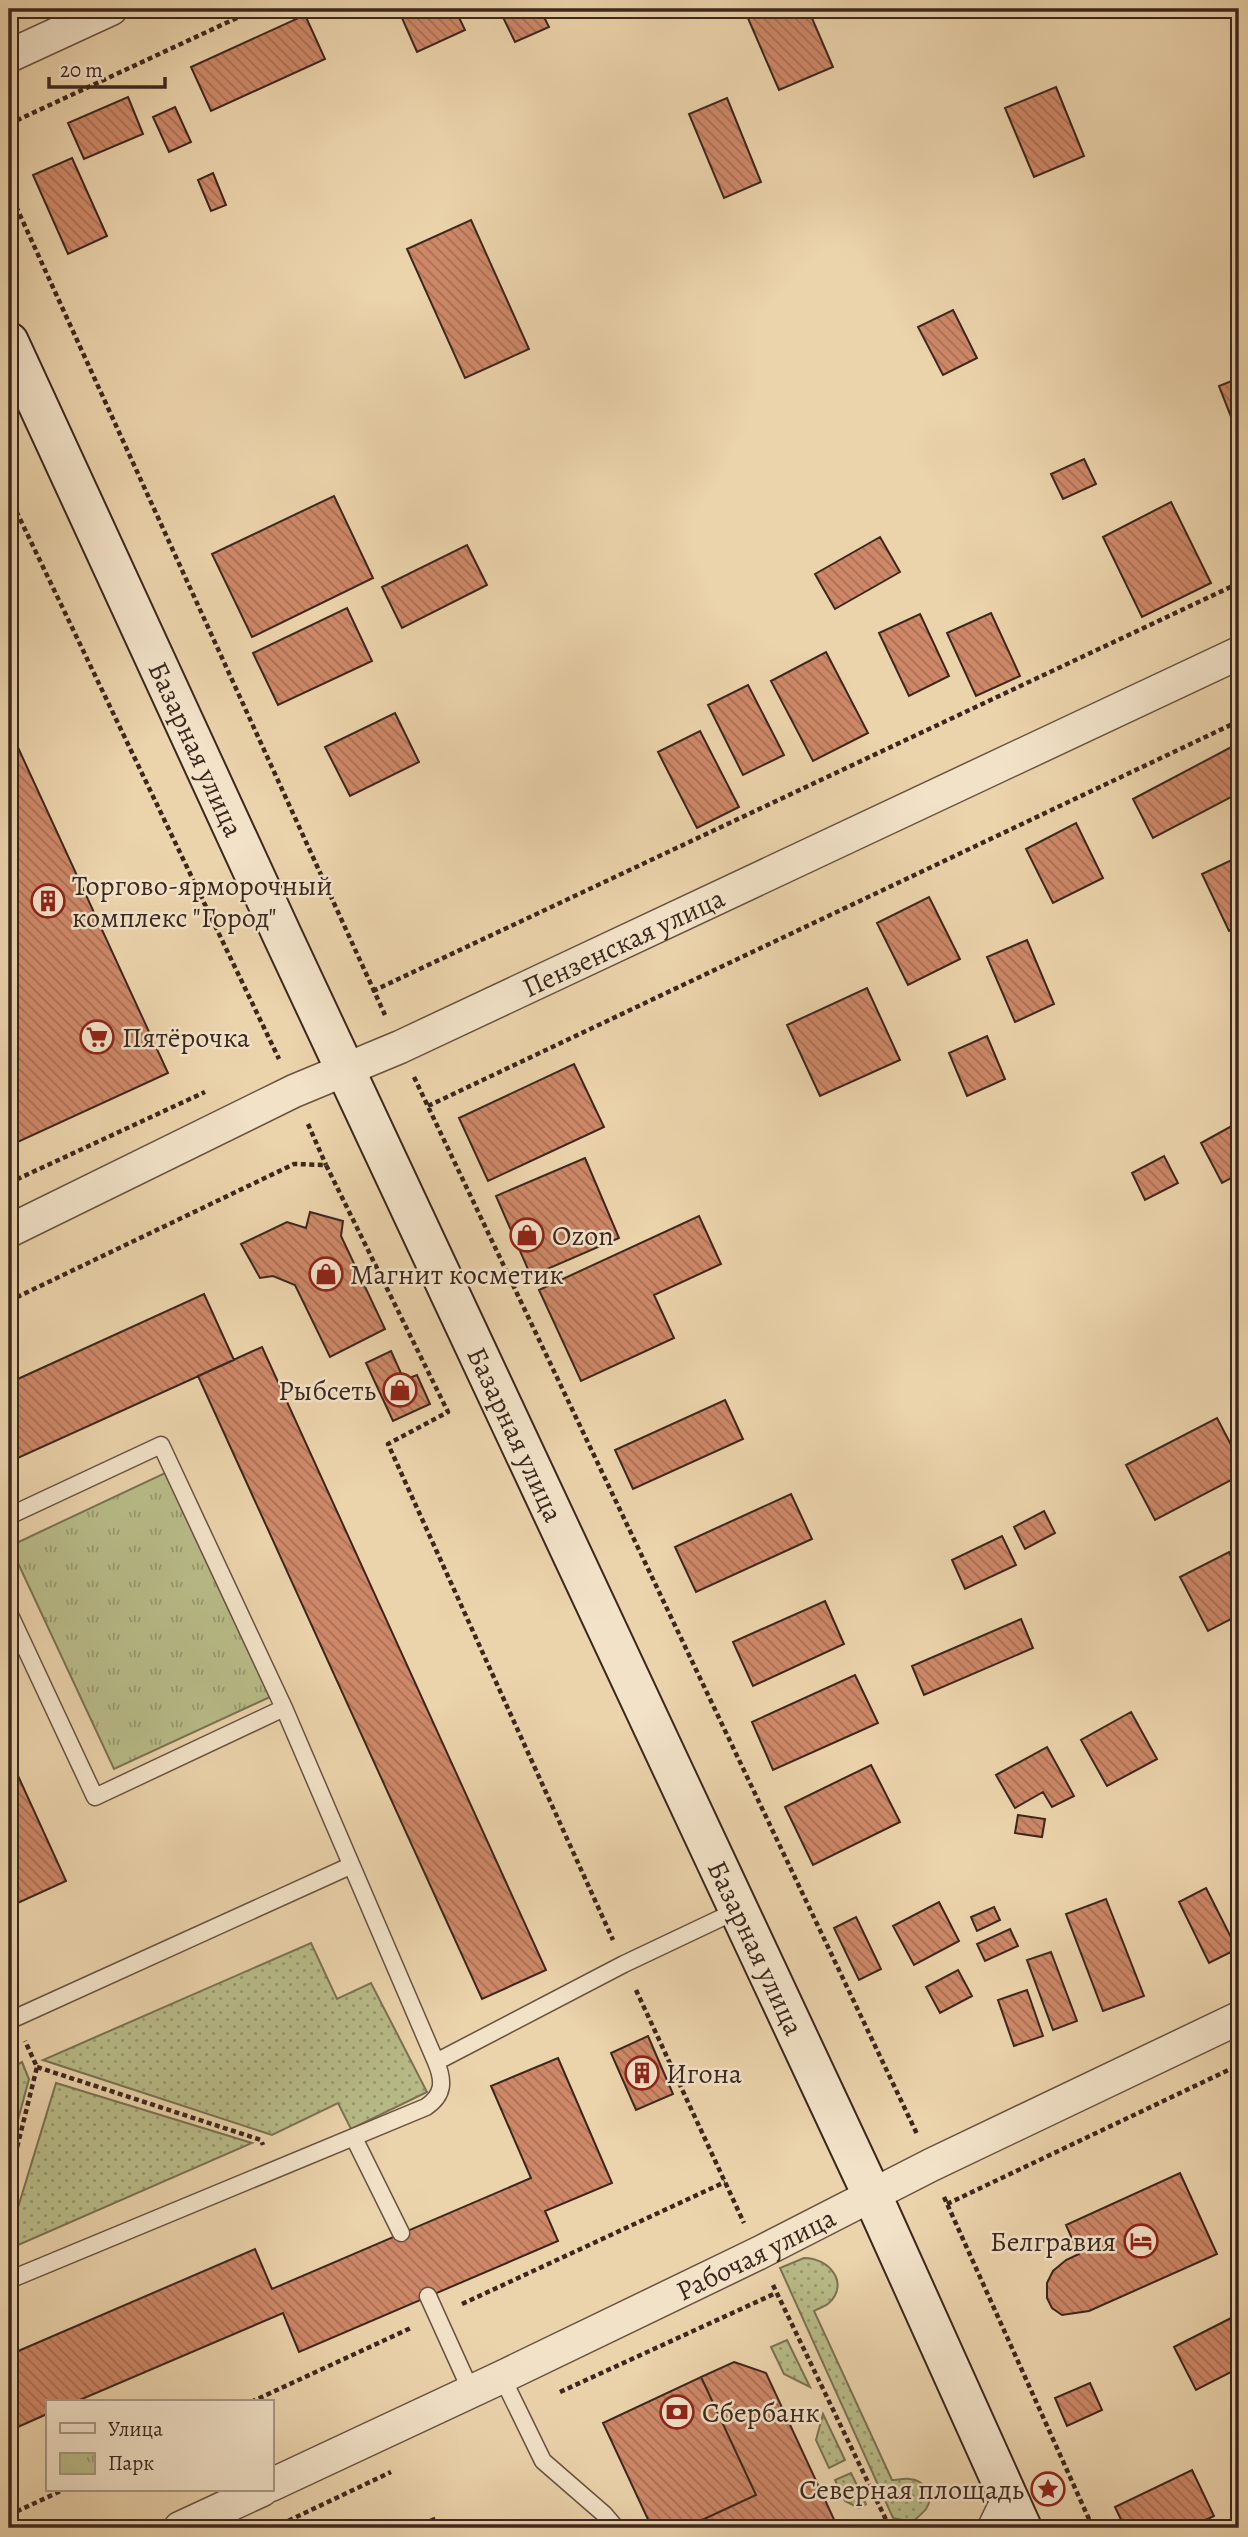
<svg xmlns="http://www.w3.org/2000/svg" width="1248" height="2537" font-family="Alegreya,serif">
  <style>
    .grass { fill: url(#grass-dots); stroke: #7a7253; stroke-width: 2 }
    .park { fill: url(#park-tufts); stroke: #7a7253; stroke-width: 2 }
    .building { fill: url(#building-back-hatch); stroke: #3c271e; stroke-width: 2 }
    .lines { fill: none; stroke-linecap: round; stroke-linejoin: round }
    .service-casing { stroke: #685241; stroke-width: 19 }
    .minor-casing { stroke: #685241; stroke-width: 35 }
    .secondary-casing { stroke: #3c271e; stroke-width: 42 }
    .path { stroke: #3c271e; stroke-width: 4.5; stroke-dasharray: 5 3.5; stroke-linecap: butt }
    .service { stroke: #f2e2c8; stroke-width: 16 }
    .minor { stroke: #f2e2c8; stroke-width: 32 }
    .secondary { stroke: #f2e2c8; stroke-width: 38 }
    .labels { text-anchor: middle; stroke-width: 5; stroke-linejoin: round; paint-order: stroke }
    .street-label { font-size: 28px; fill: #3c271e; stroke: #f2e2c8 }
    .poi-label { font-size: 28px; fill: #3c271e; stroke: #f2e2c8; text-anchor: start }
  </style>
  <defs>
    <pattern id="grass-dots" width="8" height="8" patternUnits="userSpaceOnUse" patternTransform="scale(1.75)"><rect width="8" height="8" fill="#b8bc88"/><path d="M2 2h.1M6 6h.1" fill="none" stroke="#97996f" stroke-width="1.8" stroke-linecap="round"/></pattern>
    <pattern id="park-tufts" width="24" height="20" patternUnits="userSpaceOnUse" patternTransform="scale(1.75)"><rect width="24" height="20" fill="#b8bc88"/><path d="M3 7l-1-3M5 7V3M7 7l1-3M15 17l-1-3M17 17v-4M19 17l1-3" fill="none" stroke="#97996f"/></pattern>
    <pattern id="building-back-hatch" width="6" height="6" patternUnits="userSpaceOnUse" patternTransform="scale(1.75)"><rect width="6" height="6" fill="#ce8868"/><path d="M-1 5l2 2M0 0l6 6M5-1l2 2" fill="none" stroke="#a86f55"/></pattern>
  </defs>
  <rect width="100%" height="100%" fill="#ebd3ab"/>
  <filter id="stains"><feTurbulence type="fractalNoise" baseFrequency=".00286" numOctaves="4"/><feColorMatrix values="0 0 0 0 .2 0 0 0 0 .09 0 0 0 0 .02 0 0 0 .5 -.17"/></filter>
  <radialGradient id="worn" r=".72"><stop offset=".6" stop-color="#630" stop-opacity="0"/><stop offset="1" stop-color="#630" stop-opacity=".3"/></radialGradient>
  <path class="grass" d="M311 1943 337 1999 371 1983 427 2092 351 2129 338 2103 272 2135 43 2060Z
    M22 2062 29 2079 9 2153V2069Z
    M56 2083 252 2143 9 2249V2237Z
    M804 2258C829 2258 850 2283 829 2303 826 2306 819 2308 814 2311L892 2480C897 2480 904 2478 910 2479 924 2480 935 2496 926 2509 922 2514 917 2518 912 2522L893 2518 780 2268Z
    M787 2340 810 2387 784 2374 771 2347Z
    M823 2414 845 2460 829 2468 816 2440Z
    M851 2473 866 2504 859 2508 845 2501 835 2480Z"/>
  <path class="park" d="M165 1473 270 1697 114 1769 10 1546Z"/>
  <path class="building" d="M398 9H455L465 30 417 52Z
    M499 9H540L549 27 515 42Z
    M744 9H808L833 67 779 90Z
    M305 15 325 59 211 111 191 67Z
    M1056 87 1084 156 1034 177 1005 108Z
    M128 97 143 134 84 159 68 123Z
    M727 98 761 182 724 198 689 114Z
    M175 107 191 142 169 152 153 117Z
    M72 158 107 236 68 254 33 175Z
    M213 173 226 205 211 211 198 180Z
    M471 220 529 349 465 378 407 249Z
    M953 310 977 358 943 375 918 327Z
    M1239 378V431L1237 432 1219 386Z
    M1084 459 1096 484 1063 499 1051 474Z
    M334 496 373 578 252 637 212 554Z
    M1171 502 1211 583 1142 617 1103 537Z
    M880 537 900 572 835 609 815 574Z
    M467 545 487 585 402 628 382 587Z
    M347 608 372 661 278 705 253 653Z
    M991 613 1020 676 976 696 947 633Z
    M920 614 949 676 909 696 879 633Z
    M826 652 868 733 813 761 771 681Z
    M748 685 784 755 743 775 708 705Z
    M395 713 419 762 350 796 325 747Z
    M9 728 168 1073 9 1146Z
    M700 731 739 807 697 828 658 752Z
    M1239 743V793L1153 838 1133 799Z
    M1076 823 1103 878 1053 903 1026 849Z
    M1238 857 1239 926 1229 931 1202 874Z
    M929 897 960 959 908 985 877 923Z
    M1027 940 1054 1004 1015 1022 987 957Z
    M867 988 900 1060 820 1096 787 1025Z
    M987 1036 1005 1079 967 1096 949 1053Z
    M574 1064 604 1127 488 1181 459 1118Z
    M1239 1122V1174L1222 1183 1201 1143Z
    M1164 1156 1178 1183 1145 1200 1132 1173Z
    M585 1158 619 1238 531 1276 496 1196Z
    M310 1212 343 1221 341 1236 385 1329 330 1357 295 1285 273 1276 260 1278 241 1244 287 1222 306 1228Z
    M699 1216 721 1264 654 1295 674 1338 581 1381 539 1290Z
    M204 1294 234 1360 9 1462V1383Z
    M262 1347 546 1970 482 1999 198 1376Z
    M391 1351 404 1380 417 1375 430 1404 393 1421 366 1363Z
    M725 1400 743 1439 633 1489 615 1450Z
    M1217 1418 1239 1460V1476L1155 1520 1126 1465Z
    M791 1494 812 1539 696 1592 675 1547Z
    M1044 1511 1055 1533 1025 1549 1014 1527Z
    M1002 1536 1016 1565 965 1589 952 1560Z
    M1229 1552 1239 1572V1615L1208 1631 1180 1577Z
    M825 1601 844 1644 753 1686 733 1642Z
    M1021 1619 1033 1648 924 1695 912 1666Z
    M855 1675 878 1723 773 1770 752 1722Z
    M1131 1712 1157 1759 1107 1786 1081 1740Z
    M1047 1747 1074 1796 1052 1807 1043 1792 1015 1808 996 1775Z
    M9 1756 66 1881 9 1907Z
    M871 1765 900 1822 813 1865 785 1807Z
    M1018 1815 1045 1819 1042 1837 1015 1833Z
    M1206 1888 1237 1949 1209 1963 1179 1902Z
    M1106 1899 1144 1996 1103 2011 1066 1914Z
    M939 1902 959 1941 914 1965 893 1926Z
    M994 1907 1000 1920 977 1931 971 1917Z
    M856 1917 881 1969 859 1980 834 1928Z
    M1010 1929 1018 1946 985 1961 977 1944Z
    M1051 1952 1077 2021 1053 2030 1027 1960Z
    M958 1970 972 1996 940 2013 926 1987Z
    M1027 1990 1043 2036 1014 2046 998 2000Z
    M648 2036 673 2094 636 2110 611 2053Z
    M558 2058 612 2183 545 2211 558 2241 299 2352 283 2313 75 2402H47V2414L9 2431V2355L255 2249 272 2289 531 2178 491 2086Z
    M1180 2173 1217 2254 1089 2311 1062 2315 1052 2308 1047 2298V2283L1053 2271 1066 2260 1079 2254 1066 2225Z
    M1239 2314V2368L1196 2390 1174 2347Z
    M734 2362 766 2373 838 2528H689V2526L756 2495 701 2377Z
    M701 2377 756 2495 689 2526V2528H652L603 2423Z
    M1090 2383 1102 2410 1067 2426 1055 2398Z
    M1192 2470 1214 2516 1189 2528H1125L1115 2507Z
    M434 2518 438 2528H410Z"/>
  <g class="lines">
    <defs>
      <path id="service" d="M9 1516 161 1445 284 1708 436 2062C444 2081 444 2095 426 2107L9 2280
        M9 1613 95 1797 284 1708
        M13 2019 350 1866
        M436 2062 624 1964 738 1910
        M354 2138 401 2233
        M428 2296 471 2391
        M502 2377 543 2461 604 2514 616 2528
        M985 2528 1003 2491"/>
      <g id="minor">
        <path d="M9 56 111 9"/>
        <path id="s1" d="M9 1231 294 1091 400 1047 1239 653"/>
        <path id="s2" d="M271 2485 502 2377 759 2253 931 2165 1239 2018"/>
        <path d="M180 2528 262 2490"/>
      </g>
      <g id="secondary">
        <path id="s3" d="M9 342 283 937 872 2195 1022 2528"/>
      </g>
    </defs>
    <use href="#service" class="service-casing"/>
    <use href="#minor" class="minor-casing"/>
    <use href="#secondary" class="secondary-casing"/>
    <path class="path" d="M9 124 256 9
      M9 191 385 1015
      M9 496 279 1059
      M373 991 1239 583
      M414 1077 917 2134
      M428 1106 1239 721
      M308 1124 326 1165
      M9 1183 205 1092
      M9 1301 294 1164 326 1165 448 1412 388 1444 613 1940
      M636 1990 744 2223
      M37 2067 261 2140 263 2145
      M9 2180 37 2067 25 2041
      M944 2197 1093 2528
      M947 2204 1239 2065
      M773 2285 890 2528
      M462 2304 725 2182
      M560 2392 776 2293
      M251 2402 413 2327
      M9 2515 63 2490
      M273 2528 391 2472"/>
    <use href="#service" class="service"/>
    <use href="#minor" class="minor"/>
    <use href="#secondary" class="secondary"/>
  </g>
  <defs>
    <symbol id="building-ring" viewBox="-11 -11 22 22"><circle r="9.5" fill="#f2e2c8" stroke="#8f2418" stroke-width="1.5"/><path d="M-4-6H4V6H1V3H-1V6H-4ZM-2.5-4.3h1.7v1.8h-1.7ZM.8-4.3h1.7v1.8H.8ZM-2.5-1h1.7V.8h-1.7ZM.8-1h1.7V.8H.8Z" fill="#8f2418"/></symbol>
    <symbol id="supermarket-ring" viewBox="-11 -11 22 22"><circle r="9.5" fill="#f2e2c8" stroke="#8f2418" stroke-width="1.5"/><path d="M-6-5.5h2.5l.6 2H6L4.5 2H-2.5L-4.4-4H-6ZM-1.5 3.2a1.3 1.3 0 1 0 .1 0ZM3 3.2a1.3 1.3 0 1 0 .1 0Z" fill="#8f2418"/></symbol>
    <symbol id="shop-ring" viewBox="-11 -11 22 22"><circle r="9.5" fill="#f2e2c8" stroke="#8f2418" stroke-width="1.5"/><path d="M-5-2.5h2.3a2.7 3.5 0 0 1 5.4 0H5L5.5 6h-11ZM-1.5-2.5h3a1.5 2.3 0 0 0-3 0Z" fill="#8f2418"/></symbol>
    <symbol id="hotel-ring" viewBox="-11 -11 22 22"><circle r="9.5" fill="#f2e2c8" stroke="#8f2418" stroke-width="1.5"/><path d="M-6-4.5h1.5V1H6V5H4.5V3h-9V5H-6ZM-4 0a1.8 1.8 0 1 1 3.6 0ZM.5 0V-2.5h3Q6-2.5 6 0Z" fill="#8f2418"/></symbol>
    <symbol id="bank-ring" viewBox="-11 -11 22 22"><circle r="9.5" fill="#f2e2c8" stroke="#8f2418" stroke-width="1.5"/><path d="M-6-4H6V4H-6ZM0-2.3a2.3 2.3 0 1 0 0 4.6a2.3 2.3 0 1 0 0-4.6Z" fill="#8f2418"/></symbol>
    <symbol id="sight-ring" viewBox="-11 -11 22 22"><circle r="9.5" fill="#f2e2c8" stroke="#8f2418" stroke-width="1.5"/><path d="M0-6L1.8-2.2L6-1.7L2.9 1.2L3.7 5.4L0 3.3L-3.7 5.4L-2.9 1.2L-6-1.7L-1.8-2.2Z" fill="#8f2418"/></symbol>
  </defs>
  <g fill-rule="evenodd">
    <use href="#building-ring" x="29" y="882" width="38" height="38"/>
    <use href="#supermarket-ring" x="78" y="1018" width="38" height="38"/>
    <use href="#shop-ring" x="508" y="1216" width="38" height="38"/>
    <use href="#shop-ring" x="307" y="1255" width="38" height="38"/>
    <use href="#shop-ring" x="381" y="1371" width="38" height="38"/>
    <use href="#building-ring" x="623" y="2054" width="38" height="38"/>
    <use href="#hotel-ring" x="1122" y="2222" width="38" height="38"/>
    <use href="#bank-ring" x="658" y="2393" width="38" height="38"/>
    <use href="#sight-ring" x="1029" y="2470" width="38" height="38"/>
  </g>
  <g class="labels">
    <g class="street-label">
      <text dy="10" stroke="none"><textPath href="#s3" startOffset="448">Базарная улица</textPath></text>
      <text dy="10" stroke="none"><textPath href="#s1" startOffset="679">Пензенская улица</textPath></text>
      <text dy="10" stroke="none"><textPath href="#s3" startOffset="1204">Базарная улица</textPath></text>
      <text dy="10" stroke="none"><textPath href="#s3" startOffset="1771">Базарная улица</textPath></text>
      <text dy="10" stroke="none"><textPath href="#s2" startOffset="537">Рабочая улица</textPath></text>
    </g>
    <g class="poi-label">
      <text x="72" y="895">Торгово-ярморочный<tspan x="72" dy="32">комплекс "Город"</tspan></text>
      <text x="122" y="1047">Пятёрочка</text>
      <text x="552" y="1245">Ozon</text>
      <text x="350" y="1284">Магнит косметик</text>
      <text x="376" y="1400" text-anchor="end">Рыбсеть</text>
      <text x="666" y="2083">Игона</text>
      <text x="1116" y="2251" text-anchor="end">Белгравия</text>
      <text x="702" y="2422">Сбербанк</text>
      <text x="1024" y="2499" text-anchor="end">Северная площадь</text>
    </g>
  </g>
  <rect width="1248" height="2537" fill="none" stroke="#ebd3ab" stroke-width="35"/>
  <rect x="10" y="10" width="1227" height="2516" fill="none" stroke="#3c271e" stroke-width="3.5"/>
  <rect x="18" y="18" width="1213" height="2502" fill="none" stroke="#3c271e" stroke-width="2"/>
  <rect x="46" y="2400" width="228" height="91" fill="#f2e2c8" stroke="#a99784" stroke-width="2"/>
  <rect x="60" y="2423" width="35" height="10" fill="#f2e2c8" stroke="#a99784" stroke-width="2"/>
  <text x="108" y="2436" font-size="21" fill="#3c271e">Улица</text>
  <rect x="60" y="2453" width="35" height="21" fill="url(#park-tufts)" stroke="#a99784" stroke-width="2"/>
  <text x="108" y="2470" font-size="21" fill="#3c271e">Парк</text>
  <path d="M49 77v10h116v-10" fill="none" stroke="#3c271e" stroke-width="3.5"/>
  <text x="60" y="77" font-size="21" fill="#3c271e" stroke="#f2e2c8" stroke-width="5" paint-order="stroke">20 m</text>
  <rect width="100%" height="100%" filter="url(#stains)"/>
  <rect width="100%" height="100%" fill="url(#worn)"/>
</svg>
